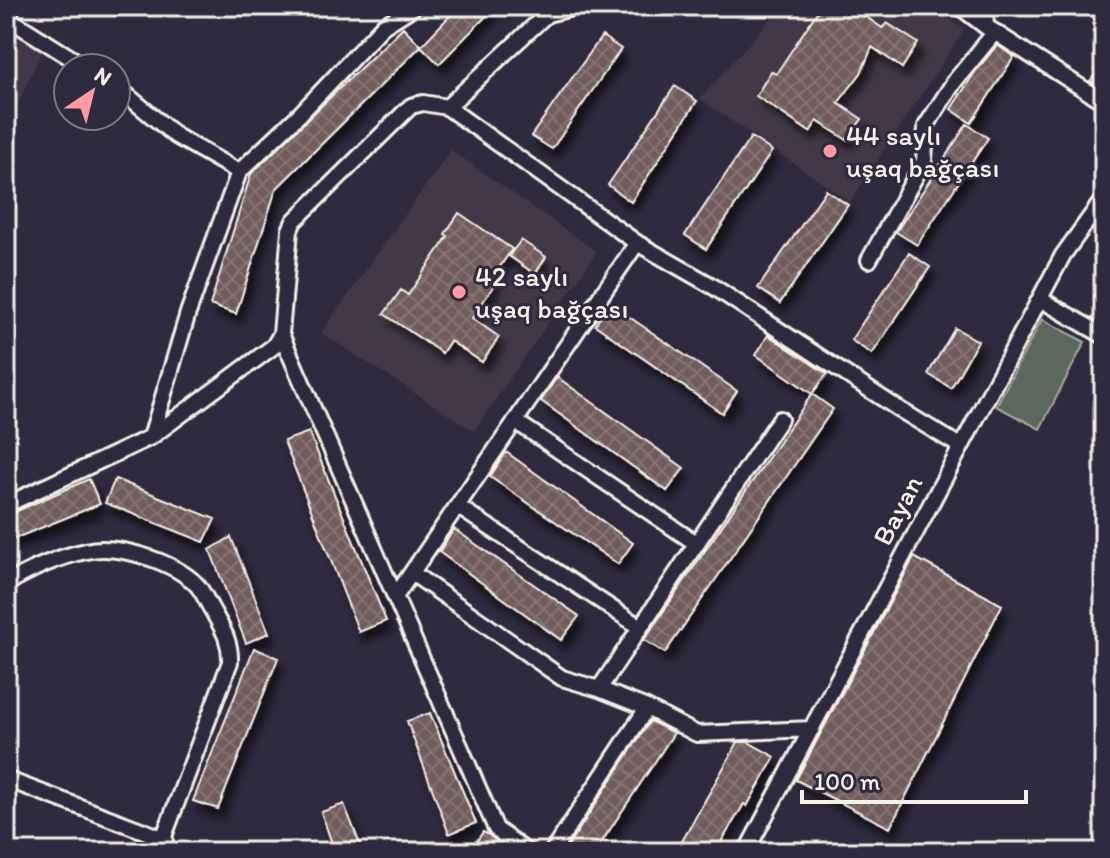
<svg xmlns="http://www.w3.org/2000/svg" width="1110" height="858" font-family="Itim,sans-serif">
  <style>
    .built { fill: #423947 }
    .pitch { fill: #5b675d; stroke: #a8aca2; stroke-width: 2 }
    .building { fill: url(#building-cross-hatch); stroke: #f4f1e8; stroke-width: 2; filter: url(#shadow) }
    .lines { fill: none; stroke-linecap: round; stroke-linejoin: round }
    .minor-casing { stroke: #f4f1e8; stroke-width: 20 }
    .minor { stroke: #2f2a3d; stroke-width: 14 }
    .poi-dot { fill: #ff9aa2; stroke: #2f2a3d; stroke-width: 3 }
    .labels { text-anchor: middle; stroke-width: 6; stroke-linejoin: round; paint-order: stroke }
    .poi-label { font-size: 28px; fill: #f4f1e8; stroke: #2f2a3d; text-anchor: start }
    .street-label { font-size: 28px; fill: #f4f1e8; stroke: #2f2a3d }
  </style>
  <defs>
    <pattern id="building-cross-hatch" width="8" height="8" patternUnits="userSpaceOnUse" patternTransform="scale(2)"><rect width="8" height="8" fill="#705b5d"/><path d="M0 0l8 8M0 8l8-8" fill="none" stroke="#857374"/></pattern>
    <filter id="shadow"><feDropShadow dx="5" dy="9" stdDeviation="4" flood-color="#0009"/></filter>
  </defs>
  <rect width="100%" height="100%" fill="#2f2a3d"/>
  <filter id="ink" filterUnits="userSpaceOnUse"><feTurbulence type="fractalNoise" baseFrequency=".0125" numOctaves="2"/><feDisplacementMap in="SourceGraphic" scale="16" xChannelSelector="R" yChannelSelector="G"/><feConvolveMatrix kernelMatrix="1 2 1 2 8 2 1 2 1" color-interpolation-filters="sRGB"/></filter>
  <g filter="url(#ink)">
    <path class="built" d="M782 6H927L965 29 850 202 700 99Z
      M6 23 45 45 6 129Z
      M451 150 597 252 474 431 321 333Z"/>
    <path class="pitch" d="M1042 319 1085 342 1040 429 996 406Z"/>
    <path class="building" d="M459 6H496L439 64 421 46Z
      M821 6H851L882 28 887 23 918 43 902 68 872 47 861 73 838 103 862 119 847 140 817 121 810 132 756 96 771 71 776 74Z
      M403 27 421 46 276 189 236 314 210 305 251 174Z
      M602 36 621 49 552 149 531 136Z
      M997 45 1014 57 971 123 951 109 975 72Z
      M1104 63V86L1102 89 1090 81Z
      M675 86 697 101 631 202 608 185Z
      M967 124 988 138 917 245 896 232Z
      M751 137 772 151 706 249 685 235Z
      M826 190 848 205 780 303 758 288Z
      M459 213 512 249 490 281 495 284 472 318 499 337 482 362 450 341 442 353 384 314 401 290 408 295 448 236 445 234Z
      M521 240 546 257 535 274 509 256Z
      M909 253 930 267 872 354 851 340Z
      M609 303 737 391 722 413 595 325Z
      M955 328 978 341 951 388 928 374Z
      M768 335 827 374 812 394 756 355Z
      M557 377 684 468 667 491 541 401Z
      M812 394 833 409 665 653 644 640Z
      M309 432 386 621 359 632 284 441Z
      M506 452 633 543 618 564 490 477Z
      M89 479 100 504 6 542V516Z
      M115 479 215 519 204 542 105 503Z
      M454 529 579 616 561 640 439 552Z
      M231 537 269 633 246 643 210 550Z
      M914 557 1002 605 890 828 796 780Z
      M254 648 278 658 218 809 193 801Z
      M430 713 476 823 449 834 407 721Z
      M650 721 674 733 595 852H564Z
      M738 742H748L775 757 747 806 744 804 715 852H676Z
      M344 804 363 852H335L321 812Z
      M483 832 489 835 510 852H469Z"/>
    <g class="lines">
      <defs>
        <path id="minor" d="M959 6 985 26 1104 102
          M6 17 87 68
          M985 26 987 6
          M116 86 176 136 239 172
          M447 107 547 14 581 6
          M869 260 924 161 926 126 954 82 995 32
          M1040 299 1104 336
          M281 334 496 829 527 852
          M780 419 599 689 647 708 697 734 812 729
          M515 421 697 544
          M151 437 188 313 239 172 300 114 383 26 415 6
          M6 505 151 437 274 346 281 334 290 230 294 221 411 106 423 103 447 107 637 243 714 287 897 408 960 446
          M457 506 640 627
          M412 573 562 678 599 689
          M6 584C31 569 58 557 86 551 117 543 174 562 196 584 203 591 207 602 212 610 222 628 231 641 230 662L158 852
          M395 597 637 243
          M6 779 165 839
          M552 852 647 708
          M746 852 1063 255 1104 198"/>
      </defs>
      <use href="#minor" class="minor-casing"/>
      <use href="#minor" class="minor"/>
    </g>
  </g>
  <g class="poi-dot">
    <circle cx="830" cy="151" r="8"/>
    <circle cx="459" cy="292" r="8"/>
  </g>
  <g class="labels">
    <g class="poi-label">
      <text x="846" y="145">44 saylı<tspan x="846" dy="32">uşaq bağçası</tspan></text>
      <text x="475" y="286">42 saylı<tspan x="475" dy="32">uşaq bağçası</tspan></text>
    </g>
    <g class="street-label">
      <text transform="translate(897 510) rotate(-62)" y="10">Bayan</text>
    </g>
  </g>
  <rect width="1110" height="858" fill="none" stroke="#2f2a3d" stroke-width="32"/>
  <rect x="16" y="16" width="1078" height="826" fill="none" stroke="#f4f1e8" stroke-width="3" filter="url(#ink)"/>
  <g transform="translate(92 92) rotate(35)"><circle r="38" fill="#2f2a3d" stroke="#7e7a81" stroke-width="2"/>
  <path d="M0-6L14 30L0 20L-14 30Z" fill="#ff9aa2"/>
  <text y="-12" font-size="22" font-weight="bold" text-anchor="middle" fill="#f4f1e8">N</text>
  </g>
  <path d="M802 790v12h224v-12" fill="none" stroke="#f4f1e8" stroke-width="4"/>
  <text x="814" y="790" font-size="24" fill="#f4f1e8" stroke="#2f2a3d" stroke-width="6" paint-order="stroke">100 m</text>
</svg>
